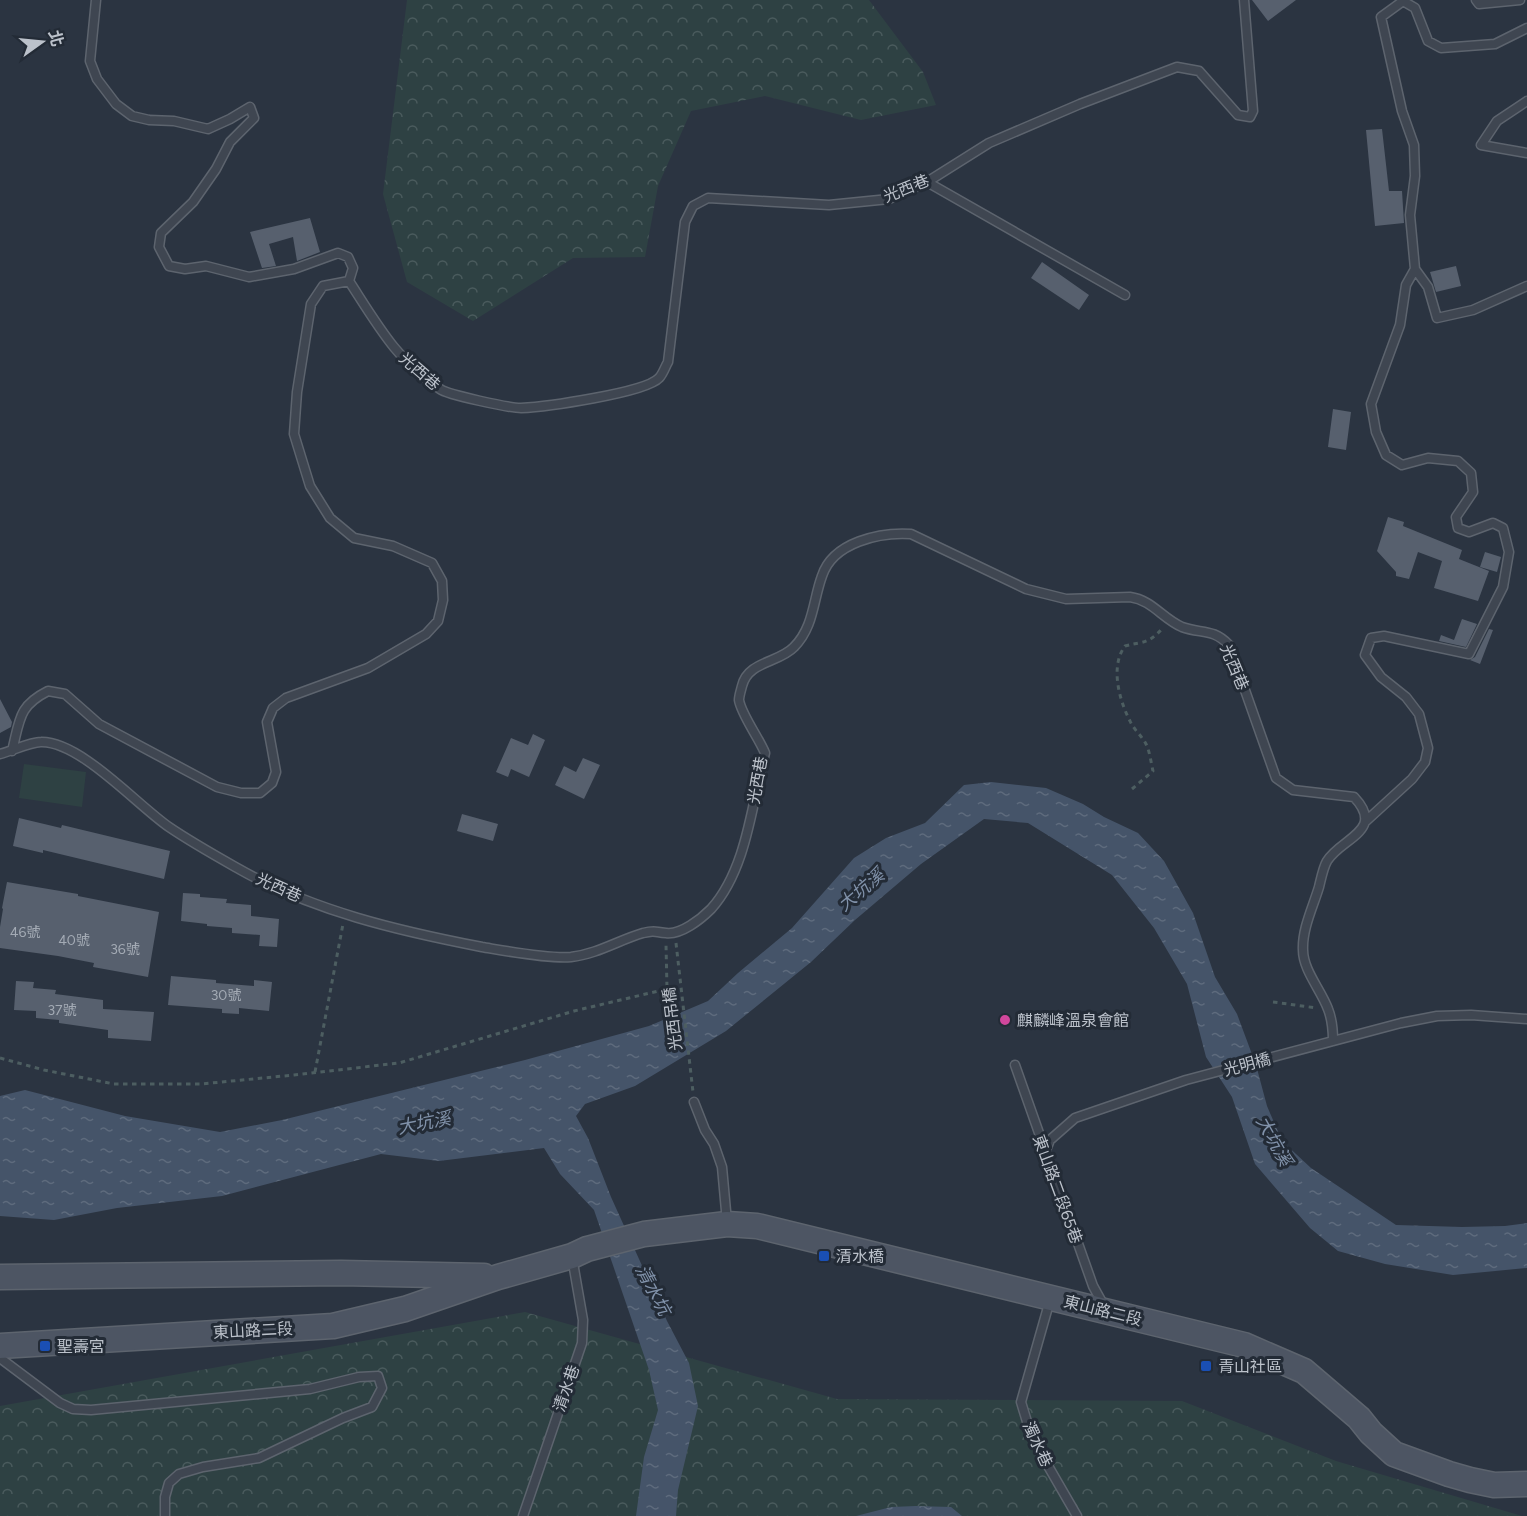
<svg xmlns="http://www.w3.org/2000/svg" width="1527" height="1516" font-family="Figtree,'Noto Sans TC',sans-serif">
  <style>
    .forest { fill: url(#forest-crowns) }
    .pitch { fill: #2e4143 }
    .water { fill: url(#water-ripples) }
    .building { fill: #57606e }
    .lines { fill: none; stroke-linecap: round; stroke-linejoin: round }
    .lane-casing { stroke: #5d646e; stroke-width: 11 }
    .secondary-casing { stroke: #5d646e; stroke-width: 27 }
    .path { stroke: #4d5e61; stroke-width: 3; stroke-dasharray: 4.5 4.5; stroke-linecap: butt }
    .lane { stroke: #3f4651; stroke-width: 8 }
    .secondary { stroke: #4d5563; stroke-width: 24 }
    .hotel-dot { fill: #d1479c; stroke: #232b36; stroke-width: 2 }
    .transit-dot { fill: #1a4fb4; stroke: #232b36; stroke-width: 2 }
    .labels { text-anchor: middle; stroke-width: 6; stroke-linejoin: round; paint-order: stroke }
    .number-label { font-size: 14px; fill: #a3aab4 }
    .street-label { font-size: 16px; fill: #bcc2cb; stroke: #232b36 }
    .poi-label { font-size: 16px; fill: #bcc2cb; stroke: #232b36; text-anchor: start }
    .water-label { font-size: 18px; font-style: italic; fill: #8192aa; stroke: #232b36 }
  </style>
  <defs>
    <pattern id="forest-crowns" width="20" height="18" patternUnits="userSpaceOnUse" patternTransform="scale(1.5)"><rect width="20" height="18" fill="#2e4143"/><path d="M2 6a3 3 0 1 1 6 0M12 15a3 3 0 1 1 6 0" fill="none" stroke="#4a5b5d"/></pattern>
    <pattern id="water-ripples" width="26" height="14" patternUnits="userSpaceOnUse" patternTransform="scale(1.5)"><rect width="26" height="14" fill="#455469"/><path d="M2 4q2-2 4 0t4 0M15 11q2-2 4 0t4 0" fill="none" stroke="#5e6b7d"/></pattern>
  </defs>
  <rect width="100%" height="100%" fill="#2b3441"/>
  <path class="forest" d="M407 0H869L923 72 936 105 861 120 765 96 691 111 658 186 645 257 573 258 473 321 407 282 383 194Z
    M525 1312 837 1399 1182 1401 1336 1461 1522 1516H0V1406Z"/>
  <path class="pitch" d="M24 764 86 772 82 807 19 798Z"/>
  <path class="water" d="M991 782 1046 788 1083 804 1104 817 1138 833 1164 861 1193 913 1215 977 1237 1014 1256 1065 1267 1106 1282 1141 1311 1168 1396 1225 1462 1227 1505 1226 1527 1223V1268L1453 1275 1385 1264 1338 1251 1310 1228 1255 1164 1232 1097 1206 1057 1187 984 1154 928 1112 875 1028 823 984 819 921 864 855 920 811 962 726 1031 635 1086 585 1104 576 1116 588 1138 611 1197 667 1321 689 1363 698 1406 678 1490 676 1516H636L644 1457 658 1410 649 1370 594 1210 560 1174 544 1148 439 1161 381 1154 222 1196 117 1208 54 1220 0 1216V1096L25 1090 125 1116 220 1132 282 1120 525 1060 649 1026 708 1001 738 973 792 928 854 858 886 838 925 823 964 785Z
    M916 1506 951 1507 962 1516H856L891 1507Z"/>
  <path class="building" d="M1252 0H1296L1268 21Z
    M1382 129 1389 191H1402L1404 223 1375 226 1366 130Z
    M310 218 320 252 297 261 293 237 269 244 276 266 262 268 250 232Z
    M1042 262 1089 295 1079 310 1031 278Z
    M1456 266 1461 286 1436 292 1430 272Z
    M1333 409 1351 412 1346 450 1328 447Z
    M1388 517 1404 522 1403 526 1462 550 1459 559 1489 571 1478 601 1434 588 1442 561 1418 552 1409 579 1396 576V572L1377 551Z
    M1485 552 1501 557 1497 572 1480 567Z
    M1462 619 1477 624 1466 647 1439 641 1441 635 1454 640Z
    M1489 629 1493 630 1480 664 1470 660 1475 657Z
    M0 699 12 722 11 727 0 733Z
    M533 734 545 740 529 777 511 769 508 777 496 772 511 738 528 745Z
    M583 758 600 765 584 799 555 785 564 766 576 772Z
    M462 814 498 824 493 841 457 831Z
    M19 818 61 828 62 825 170 851 164 879 43 850V853L13 846Z
    M7 882 78 894V896L159 912 148 977 93 967 94 963 58 956 0 948V927L3 909 2 908Z
    M183 893 200 894V897L227 899 226 903 251 905V916L279 919 277 947 259 946 260 935 232 933V928L207 926V924L181 921Z
    M171 976 216 980V983L254 986V980L272 982 269 1011 239 1008V1014L222 1013V1009L168 1005Z
    M16 981 34 982 33 988 56 990 55 994 103 1000V1009L154 1012 151 1041 108 1038V1030L59 1023V1020L36 1018V1011L14 1010Z"/>
  <g class="lines">
    <defs>
      <path id="lane" d="M96 0 90 61 97 79 116 104 132 116 149 120 174 121 208 129 230 119 250 107 254 118 230 142 216 169 193 202 161 233 159 247 169 266 185 269 206 266 249 277 294 269 338 253 348 257 353 268 349 281
        M1476 0 1479 4 1520 0
        M1527 101 1497 121 1481 145 1527 153
        M927 182 1125 295
        M1415 269 1428 287 1437 318 1473 310 1527 286
        M12 751C20 720 18 706 48 691L65 694 99 724 217 787 241 793H260L272 783 276 772 267 722 273 708 286 698 368 668 426 634 438 621 443 600 442 581 432 563 393 546 354 538 330 518 310 486 294 434 297 392 311 304 323 286 349 281C375 321 399 364 440 389 448 395 510 408 521 408 544 407 645 393 659 378 663 374 665 367 668 362L685 222 693 206 708 198 829 205 889 199 927 182 989 143 1080 104 1177 67 1199 71 1238 115 1250 117 1253 111 1244 0
        M0 754C12 751 30 742 41 742 80 741 137 805 169 827 191 842 216 856 239 869 313 911 399 931 482 947 506 951 548 959 571 957 597 954 619 940 643 933 656 930 654 932 666 933 681 935 701 919 711 909 747 869 752 803 765 753 759 738 741 714 739 700 739 696 741 690 742 686 748 661 779 663 794 647 814 627 813 600 822 576 833 542 880 532 911 534L1026 589 1066 599 1130 597C1152 600 1163 619 1182 627 1201 634 1213 628 1229 645L1276 778 1293 790 1354 797C1386 831 1341 838 1327 861 1323 868 1321 879 1319 887 1313 907 1302 929 1303 950 1303 970 1321 990 1328 1009 1332 1019 1333 1030 1333 1041
        M1365 822 1412 779 1425 762 1428 748 1419 714 1406 697 1381 677 1365 655 1371 638 1384 636 1469 654 1503 587 1509 552 1503 528 1493 523 1469 532 1458 528 1456 517 1473 492 1471 473 1458 461 1428 458 1402 465 1386 455 1376 432 1371 404 1400 325 1406 285 1415 269 1410 215 1415 176 1414 145 1402 111 1381 17 1403 1 1415 8 1428 41 1441 48 1495 44 1527 28
        M1015 1065 1093 1286 1104 1306
        M694 1102 705 1130 714 1144 722 1167 727 1222
        M1048 1162 1046 1150 1050 1140 1075 1118 1186 1080 1401 1023 1437 1016 1471 1015 1527 1019
        M1050 1300 1021 1402 1028 1425 1040 1452 1077 1516
        M0 1358 60 1403 73 1409 91 1410 310 1389 359 1377 378 1376 382 1388 372 1407 343 1418 259 1458 203 1467 179 1474 169 1483 165 1497V1516
        M523 1516 582 1343 583 1320 572 1257"/>
      <path id="secondary" d="M0 1277 341 1273 484 1276
        M0 1346 333 1326 405 1309 498 1277 572 1256 587 1249 644 1234 727 1224 757 1226 1244 1345 1304 1371 1359 1418 1371 1433 1394 1454 1449 1474 1470 1480 1494 1485 1527 1484"/>
    </defs>
    <use href="#lane" class="lane-casing"/>
    <use href="#secondary" class="secondary-casing"/>
    <path class="path" d="M1132 789 1153 771C1151 763 1150 752 1146 744 1142 736 1134 730 1130 721 1119 700 1110 666 1125 646 1145 641 1148 644 1163 628
      M676 943 693 1092
      M1273 1002 1317 1008
      M0 1058 44 1070 114 1084H201L294 1075 399 1063 574 1011 667 989 666 944
      M315 1072 343 924"/>
    <use href="#lane" class="lane"/>
    <use href="#secondary" class="secondary"/>
  </g>
  <circle class="hotel-dot" cx="1005" cy="1020" r="6"/>
  <g class="transit-dot">
    <rect x="818" y="1250" width="12" height="12" rx="3"/>
    <rect x="39" y="1340" width="12" height="12" rx="3"/>
    <rect x="1200" y="1360" width="12" height="12" rx="3"/>
  </g>
  <g class="labels">
    <g class="number-label">
      <text x="25" y="937">46號</text>
      <text x="74" y="945">40號</text>
      <text x="125" y="954">36號</text>
      <text x="226" y="1000">30號</text>
      <text x="62" y="1015">37號</text>
    </g>
    <g class="street-label">
      <text transform="translate(906 188) rotate(-22)" y="6">光西巷</text>
      <text transform="translate(420 371) rotate(41)" y="6">光西巷</text>
      <text transform="translate(1235 667) rotate(67)" y="6">光西巷</text>
      <text transform="translate(757 780) rotate(-80)" y="6">光西巷</text>
      <text transform="translate(279 887) rotate(24)" y="6">光西巷</text>
      <text transform="translate(672 1019) rotate(-97)" y="6">光西吊橋</text>
      <text transform="translate(1247 1064) rotate(-15)" y="6">光明橋</text>
      <text transform="translate(1058 1189) rotate(70)" y="6">東山路二段65巷</text>
      <text transform="translate(1103 1310) rotate(14)" y="6">東山路二段</text>
      <text transform="translate(253 1330) rotate(-3)" y="6">東山路二段</text>
      <text transform="translate(566 1388) rotate(-71)" y="6">清水巷</text>
      <text transform="translate(1038 1444) rotate(65)" y="6">濁水巷</text>
    </g>
    <g class="poi-label">
      <text x="1017" y="1026">麒麟峰溫泉會館</text>
      <text x="836" y="1262">清水橋</text>
      <text x="57" y="1352">聖壽宮</text>
      <text x="1218" y="1372">青山社區</text>
    </g>
    <g class="water-label">
      <text transform="translate(861 890) rotate(-40)" y="6">大坑溪</text>
      <text transform="translate(424 1123) rotate(-11)" y="6">大坑溪</text>
      <text transform="translate(1274 1141) rotate(61)" y="6">大坑溪</text>
      <text transform="translate(653 1290) rotate(62)" y="6">清水坑</text>
    </g>
  </g>
  <g transform="translate(42 42) rotate(75)" stroke="#232b36" stroke-width="4.5" paint-order="stroke">
  <path d="M0-4.5L10 22L0 15L-10 22Z" fill="#bcc2cb"/>
  <text y="-9" font-size="16" font-weight="bold" text-anchor="middle" fill="#bcc2cb">北</text>
  </g>
</svg>
